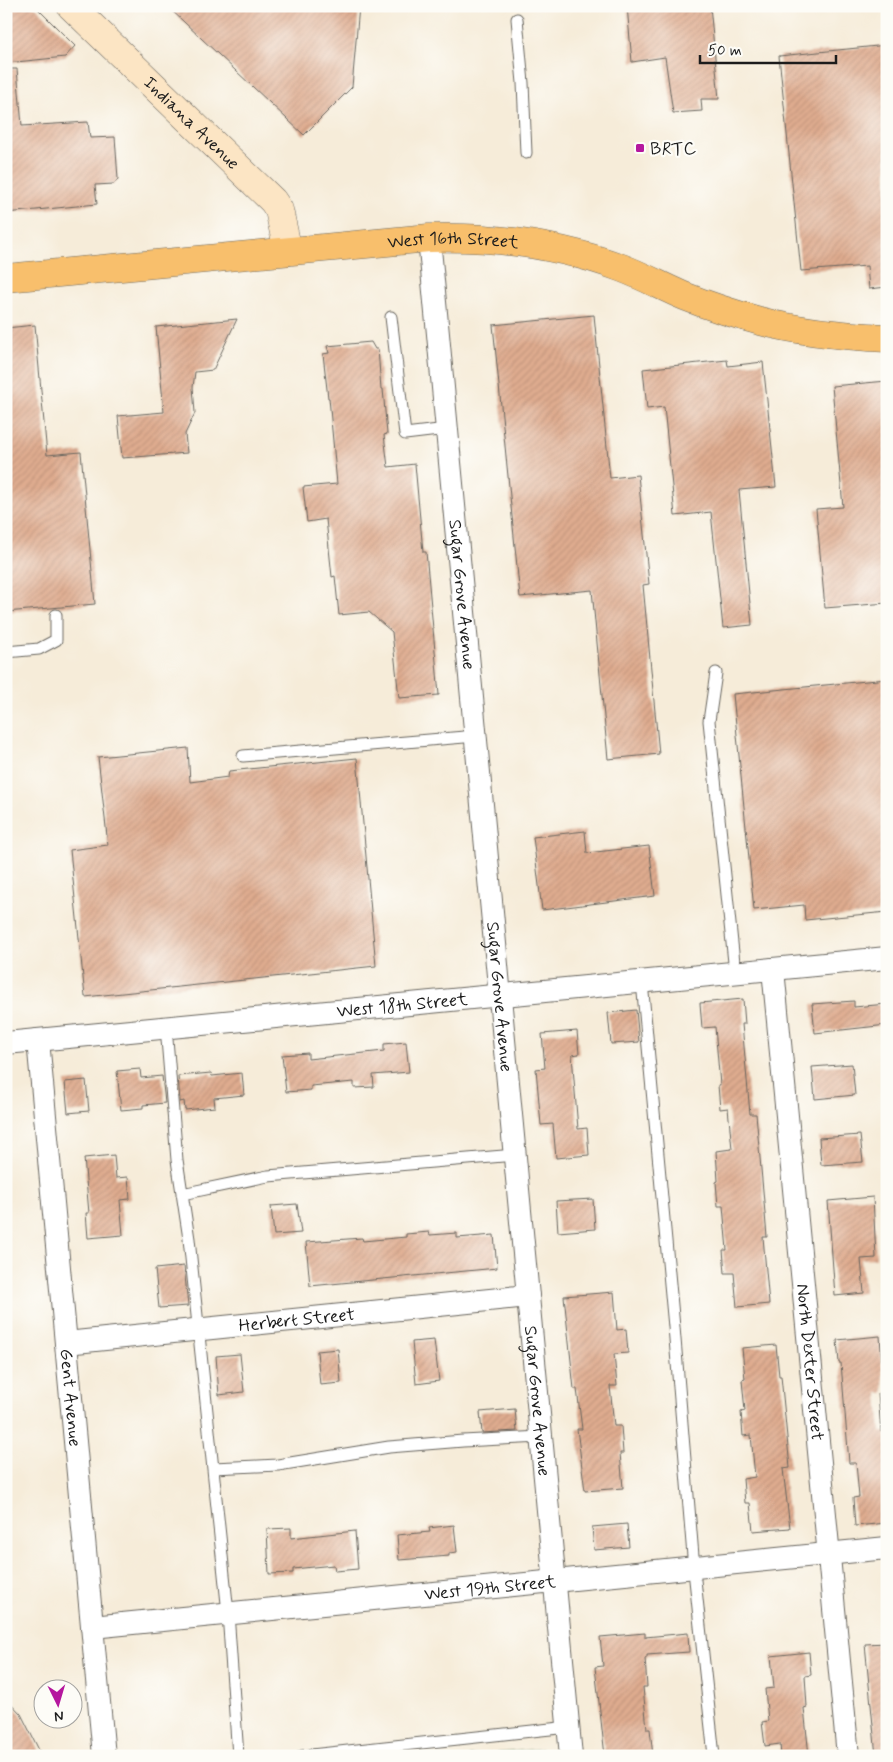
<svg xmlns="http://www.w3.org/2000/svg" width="893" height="1762" font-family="Mynerve,sans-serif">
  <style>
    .park { fill: url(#park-dots); stroke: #62784e }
    .building { fill: url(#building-hatch) }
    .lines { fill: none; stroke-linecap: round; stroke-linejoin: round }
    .lane-casing { stroke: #68655e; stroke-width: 13 }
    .street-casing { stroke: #68655e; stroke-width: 24 }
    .secondary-casing { stroke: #68655e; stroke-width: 29 }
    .primary-casing { stroke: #68655e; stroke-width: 29 }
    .lane { stroke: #fff; stroke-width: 11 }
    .street { stroke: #fff; stroke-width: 22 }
    .secondary { stroke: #fce5c4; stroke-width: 28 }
    .primary { stroke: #f8bf6c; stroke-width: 28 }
    .poi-dot { fill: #b5179e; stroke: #fdfcf7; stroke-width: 2 }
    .labels { text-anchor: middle; stroke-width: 4.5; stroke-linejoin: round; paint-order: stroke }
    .street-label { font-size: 18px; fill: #1c1c1c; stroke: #fdfcf7 }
    .poi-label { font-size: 18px; fill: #1c1c1c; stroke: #fdfcf7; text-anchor: start }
  </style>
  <defs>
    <pattern id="park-dots" width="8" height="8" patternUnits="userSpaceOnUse" patternTransform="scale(1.25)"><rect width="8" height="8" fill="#a8d37f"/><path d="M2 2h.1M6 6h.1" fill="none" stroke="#90b56d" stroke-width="1.8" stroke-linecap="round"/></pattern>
    <pattern id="building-hatch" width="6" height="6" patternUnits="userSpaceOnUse" patternTransform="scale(1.25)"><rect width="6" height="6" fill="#dfac8f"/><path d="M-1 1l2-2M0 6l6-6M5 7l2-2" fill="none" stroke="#bf937b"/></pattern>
  </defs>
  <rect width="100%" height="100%" fill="#fdfcf7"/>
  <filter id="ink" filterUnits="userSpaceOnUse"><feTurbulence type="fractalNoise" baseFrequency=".02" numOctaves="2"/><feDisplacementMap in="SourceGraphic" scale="10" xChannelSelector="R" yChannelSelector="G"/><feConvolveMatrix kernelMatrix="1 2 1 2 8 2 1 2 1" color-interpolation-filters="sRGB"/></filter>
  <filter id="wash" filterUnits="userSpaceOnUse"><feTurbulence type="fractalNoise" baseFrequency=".0096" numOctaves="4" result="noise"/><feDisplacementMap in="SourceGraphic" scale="20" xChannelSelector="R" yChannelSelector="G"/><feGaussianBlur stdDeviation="1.12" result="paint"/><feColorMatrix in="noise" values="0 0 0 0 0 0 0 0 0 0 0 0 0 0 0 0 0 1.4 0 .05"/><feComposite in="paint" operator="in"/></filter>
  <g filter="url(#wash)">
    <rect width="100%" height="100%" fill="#f6ecd9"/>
    <path class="park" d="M541 1749 542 1756H469Z"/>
    <g id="blocks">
      <path class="building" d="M6 6H35L75 46 65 57 6 63Z
        M167 6H359L352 87 304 135Z
        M627 6H710L719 99H701L702 111 673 113 665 57 632 62Z
        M887 45V287L869 289 867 266 801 271 779 56Z
        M6 69H17L22 126 88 122 90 138 115 137 118 179 114 184 95 185 97 204 6 213Z
        M594 315 610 478 638 475 649 584 643 585 659 754 608 759 592 590 520 597 493 325Z
        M237 319 213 370 195 372 193 387 195 413 185 434 187 453 122 458 118 416 164 412 156 327Z
        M35 325 47 455 81 452 95 604 6 612V328Z
        M371 342 375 349H378L381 389H383L387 434 384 435 388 467 415 464 423 552H426L439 695 399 698 392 632 369 612 339 615 335 576 332 577 326 519 307 522 303 487 337 484 329 398H328L323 354 329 353 327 346Z
        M727 360 728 366 763 362 776 487 739 490 752 625 723 628 711 512 675 516 664 407 647 409 643 369Z
        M887 381V603L825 608 816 509 843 507 832 386Z
        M887 679V912L805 920 804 905 754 910 733 694Z
        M188 748 190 782 228 777 229 771 357 758 376 966 85 997 70 850 108 845 98 757Z
        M585 831 587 853 649 846 655 896 542 910 533 837Z
        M743 999 745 1024H742L750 1114H756L764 1202 767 1237H763L769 1304 737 1307 734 1273H725L723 1250H727L723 1206H718L716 1182 718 1181 716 1151 732 1149 728 1108 720 1109 718 1085H720L715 1027 702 1028 700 1003Z
        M854 1001V1007L887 1004V1025L815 1033 812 1004Z
        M636 1010 639 1042 611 1044 608 1013Z
        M577 1031 579 1054 572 1055 578 1129 587 1128 589 1155 556 1158 553 1124 541 1125 536 1069 545 1068 542 1034Z
        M406 1042 409 1072 373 1075 374 1087 354 1088V1082L311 1086V1090L286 1092 282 1055 308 1053V1059L384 1051V1044Z
        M852 1064 855 1095 815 1099 812 1067Z
        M140 1069 141 1078 162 1076 165 1103 143 1105V1108L121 1110 117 1071Z
        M211 1073 212 1076 242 1073 244 1095 214 1098 215 1107 185 1110 184 1101 180 1102 178 1076Z
        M86 1080 89 1111 68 1113 65 1082Z
        M860 1135 863 1162 821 1165 819 1138Z
        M114 1155 116 1178 128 1177 130 1199 120 1200 123 1235 88 1238 86 1213H89L84 1158Z
        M873 1197 876 1258 861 1259 864 1293 835 1296 828 1201Z
        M593 1199 595 1229 558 1232 556 1201Z
        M297 1204 301 1233 274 1235 271 1206Z
        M429 1232 430 1235 457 1233V1238L494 1235 497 1268 310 1286 306 1242 362 1238 363 1241 406 1237V1234Z
        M184 1266 188 1306 159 1308 155 1269Z
        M614 1292 617 1330 626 1329 628 1353 614 1354 617 1386H610L614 1426H621L623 1453H620L623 1488 585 1491 577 1429H582L577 1389H574L564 1296Z
        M880 1336 884 1393H878L881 1432H887V1523L855 1526 853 1498 859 1497 856 1463H849L841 1363H839L837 1340Z
        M434 1340 439 1381 416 1384 412 1342Z
        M776 1345 779 1376H781L790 1468 783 1469 790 1528 753 1531 750 1503H745L743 1479 755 1477 751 1435 743 1436 741 1412 745 1411 742 1380 745 1379 742 1348Z
        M338 1349 341 1383 320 1385 317 1351Z
        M240 1354 244 1392 219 1395 216 1356Z
        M515 1409 517 1431 482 1433 480 1412Z
        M627 1524 629 1547 594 1550 592 1527Z
        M454 1525 457 1552 449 1553V1556L399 1560 397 1535 430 1532 429 1528Z
        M291 1528V1538L355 1531 358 1569 335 1571 334 1565 293 1569V1573L269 1574 267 1529Z
        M645 1633V1637L688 1633 689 1652 647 1655V1658H645L647 1687H643L647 1729H650L653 1756H605L595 1667 603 1666 600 1637Z
        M887 1643V1756H876L865 1644Z
        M809 1652 811 1675 805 1676 807 1707 804 1708 809 1756H781L780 1744 765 1746 762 1722 768 1721 765 1689 774 1688 771 1656Z
        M6 1698 21 1714 42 1756H6Z"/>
    </g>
  </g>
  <g filter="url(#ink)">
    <use href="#blocks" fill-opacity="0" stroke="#68655e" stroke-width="1"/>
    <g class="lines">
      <defs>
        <path id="lane" d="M517 19 523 83 526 153
          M391 317 405 434 447 429
          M6 652 39 649 56 640V615
          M716 673 709 721 735 972
          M243 756 476 736
          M642 982 674 1327 695 1580 714 1756
          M166 1027 177 1160 189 1239 228 1613 238 1756
          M182 1194 268 1176 515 1155
          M213 1468 278 1465 389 1447 463 1441 541 1437
          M302 1756 569 1727"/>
        <g id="street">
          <path id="s1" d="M429 238 571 1756"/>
          <path id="s2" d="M773 969 848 1756"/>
          <path id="s3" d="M38 1040 104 1756"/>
          <path id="s4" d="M6 1043 887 958"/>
          <path id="s5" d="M66 1343 528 1296"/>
          <path id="s6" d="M92 1627 887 1548"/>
        </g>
        <g id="secondary">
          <path id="s7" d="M71 6 273 201 279 210 288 251"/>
        </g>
        <g id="primary">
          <path id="s8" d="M6 278 429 238C495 236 560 245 622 268 643 276 663 287 684 296 709 306 734 314 760 321 801 332 844 336 887 338"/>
        </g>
      </defs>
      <use href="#lane" class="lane-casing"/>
      <use href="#street" class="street-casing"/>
      <use href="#secondary" class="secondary-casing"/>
      <use href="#primary" class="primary-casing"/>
      <use href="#lane" class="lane"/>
      <use href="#street" class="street"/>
      <use href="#secondary" class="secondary"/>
      <use href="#primary" class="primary"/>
    </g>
  </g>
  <rect class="poi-dot" x="635" y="143" width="10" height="10" rx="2.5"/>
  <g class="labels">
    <g class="street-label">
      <text dy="6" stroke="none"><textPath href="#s7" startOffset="168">Indiana Avenue</textPath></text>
      <text dy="6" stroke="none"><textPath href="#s8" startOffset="449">West 16th Street</textPath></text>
      <text dy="6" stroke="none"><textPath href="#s1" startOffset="358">Sugar Grove Avenue</textPath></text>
      <text dy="6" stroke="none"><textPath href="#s1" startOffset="762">Sugar Grove Avenue</textPath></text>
      <text dy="6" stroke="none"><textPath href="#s4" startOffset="398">West 18th Street</textPath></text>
      <text dy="6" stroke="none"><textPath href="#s5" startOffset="232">Herbert Street</textPath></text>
      <text dy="6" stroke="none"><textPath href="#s2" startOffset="395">North Dexter Street</textPath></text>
      <text dy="6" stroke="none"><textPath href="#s3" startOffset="359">Gent Avenue</textPath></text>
      <text dy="6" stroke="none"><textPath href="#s1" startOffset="1168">Sugar Grove Avenue</textPath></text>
      <text dy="6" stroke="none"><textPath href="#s6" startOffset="400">West 19th Street</textPath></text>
    </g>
    <g class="poi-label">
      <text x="650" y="154">BRTC</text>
    </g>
  </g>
  <rect width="893" height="1762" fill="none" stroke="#fdfcf7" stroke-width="25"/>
  <g transform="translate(58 1704) rotate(175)"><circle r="24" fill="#fdfcf7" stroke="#a3a29f"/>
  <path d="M0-4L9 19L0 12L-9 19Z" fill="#b5179e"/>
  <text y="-8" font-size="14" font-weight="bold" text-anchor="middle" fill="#1c1c1c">N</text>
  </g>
  <path d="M700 55v8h136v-8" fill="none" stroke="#1c1c1c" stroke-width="2.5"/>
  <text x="708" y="55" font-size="15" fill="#1c1c1c" stroke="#fdfcf7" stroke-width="4" paint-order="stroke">50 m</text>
</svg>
